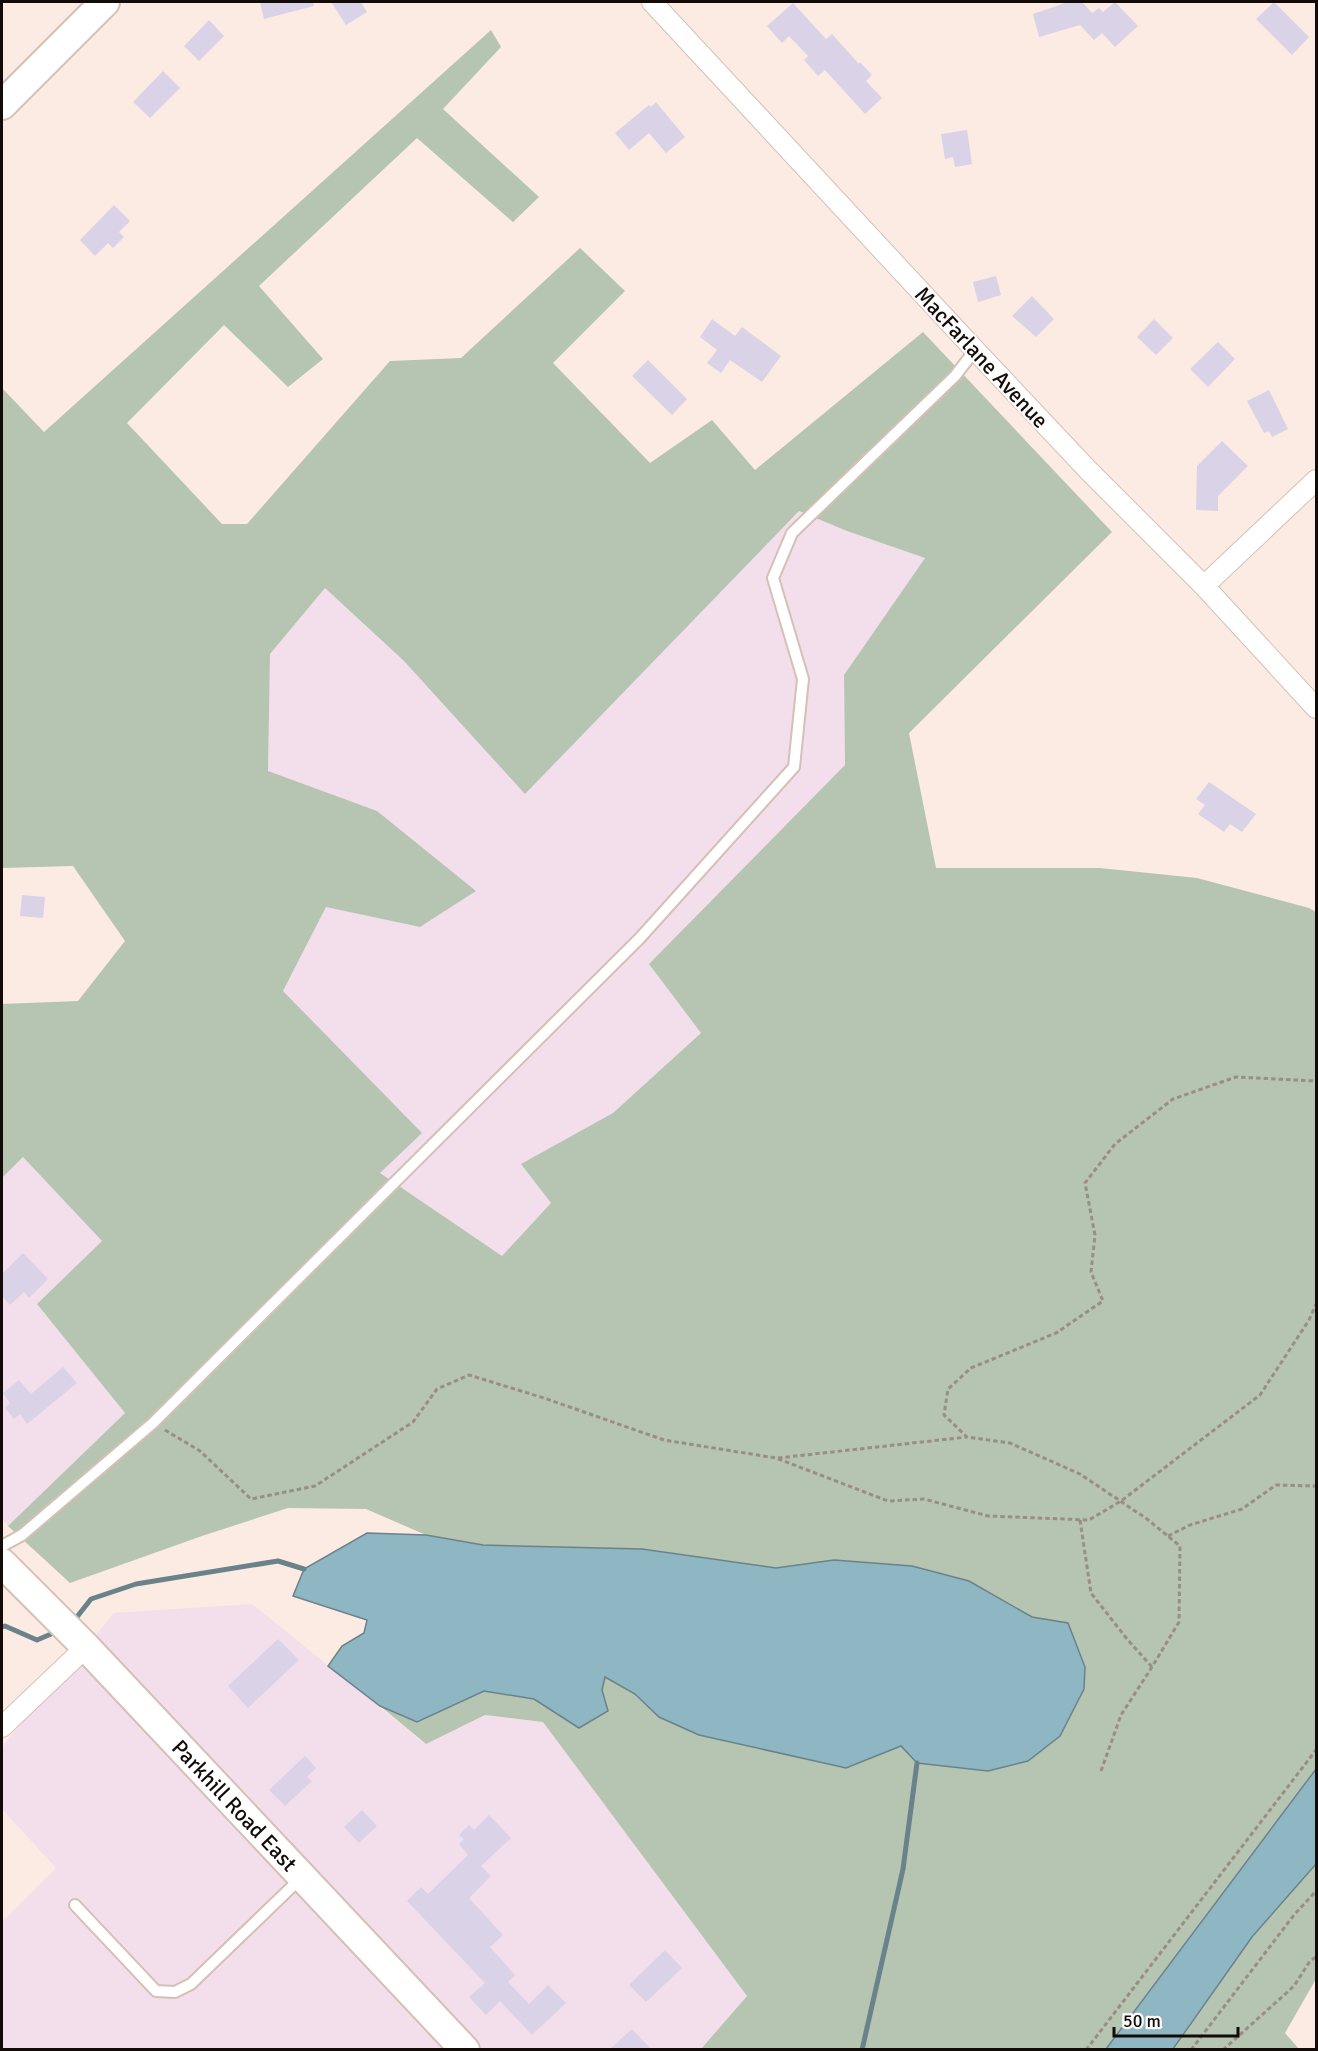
<svg xmlns="http://www.w3.org/2000/svg" width="1318" height="2051" font-family="Signika,sans-serif">
  <style>
    .industrial { fill: #f3deec }
    .green { fill: #b5c5b2; fill-rule: evenodd }
    .water { fill: #8fb6c3; stroke: #6a838b; stroke-width: 1.5 }
    .lines { fill: none; stroke-linecap: round; stroke-linejoin: round }
    .stream { stroke: #6a838b; stroke-width: 5 }
    .building { fill: #dad3e7 }
    .lane-casing { stroke: #d4c0b4; stroke-width: 14 }
    .street-casing { stroke: #d4c0b4; stroke-width: 22 }
    .secondary-casing { stroke: #d4c0b4; stroke-width: 32 }
    .path { stroke: #9a8d86; stroke-width: 3; stroke-dasharray: 4.5 3; stroke-linecap: butt }
    .lane { stroke: #fff; stroke-width: 10 }
    .street { stroke: #fff; stroke-width: 20 }
    .secondary { stroke: #fff; stroke-width: 28 }
    .labels { text-anchor: middle; stroke-width: 4.5; stroke-linejoin: round; paint-order: stroke }
    .street-label { font-size: 22px; fill: #120b08; stroke: #fcfcfc }
  </style>
  <rect width="100%" height="100%" fill="#fcebe2"/>
  <path class="industrial" d="M799 511 847 531 925 558 844 675 845 765 649 964 701 1033 613 1113 522 1164 551 1203 502 1256 379 1172 421 1133 283 991 326 907 420 927 476 891 268 771 270 654 325 588 404 661 525 793Z
    M23 1157 102 1241 37 1304 125 1413 8 1526 2 1519V1178Z
    M252 1604 425 1744 485 1715 543 1722 747 1996 701 2049H2V1922L56 1868 2 1809V1747L114 1613Z"/>
  <path class="green" d="M491 30 501 47 443 109 539 197 513 222 417 138 259 286 323 359 288 387 224 325 127 423 222 524H247L390 361 461 358 580 248 625 291 553 363 650 463 712 420 755 470 923 332 1112 532 909 733 936 868H1100L1197 878 1309 908 1316 912V1769L1106 2049H701L747 1996 543 1722 485 1715 426 1744 380 1706 417 1722 484 1691 534 1699 579 1728 602 1690 605 1677 635 1694 659 1717 846 1768 901 1746 1068 1623 1032 1617 969 1581 834 1560 776 1568 642 1549 483 1545 426 1535 366 1509 288 1508 202 1536 70 1583 8 1526 125 1413 37 1304 102 1241 23 1157 2 1178V1004L78 1001 125 941 73 866 2 868V388L44 432ZM799 511 847 531 925 558 844 675 845 765 649 964 701 1033 613 1113 521 1164 551 1203 502 1256 380 1173 422 1133 283 991 326 907 420 927 476 891 377 811 268 771 270 654 325 588 404 661 525 794Z
    M1316 1864V1979L1285 2033 1299 2049 1173 2050 1252 1937Z"/>
  <path class="water" d="M367 1533 426 1535 483 1545 642 1549 776 1568 834 1560 912 1566 969 1581 1032 1617 1068 1623 1085 1667 1084 1689 1060 1736 1028 1761 988 1771 917 1763 901 1746 846 1768 699 1735 659 1717 635 1694 605 1677 602 1690 608 1711 579 1728 534 1699 484 1691 417 1722 380 1706 328 1666 342 1646 364 1633 367 1620 293 1596 304 1569Z
    M1316 1769V1864L1252 1937 1173 2049H1106Z"/>
  <g class="lines">
    <path class="stream" d="M73 1622 91 1599 136 1584 278 1561 304 1569
      M2 1627 5 1626 37 1640 58 1631
      M862 2050 903 1869 917 1763"/>
  </g>
  <path class="building" d="M260 2H313L314 6 264 19Z
    M331 2H361L367 12 346 25Z
    M1068 2H1082L1092 13 1099 8 1103 12 1115 2 1138 26 1115 47 1102 33 1094 40 1080 25 1039 37 1033 14Z
    M1274 2 1309 37 1292 55 1256 19Z
    M793 3 826 39 832 34 859 64 860 62 872 75 866 81 882 98 865 114 825 70 818 76 804 60 808 56 789 36 782 43 767 26Z
    M209 20 224 36 199 61 184 46Z
    M163 71 180 88 150 118 133 102Z
    M656 102 685 137 666 153 649 133 629 150 615 133 649 105 651 107Z
    M967 130 972 164 955 167 953 157 945 159 941 134Z
    M114 205 130 221 119 232 124 237 113 248 108 243 95 256 80 240Z
    M996 276 1001 295 978 302 973 282Z
    M1032 296 1054 319 1036 337 1012 316Z
    M712 319 735 336 742 327 781 356 762 382 730 360 721 373 707 363 717 350 700 337Z
    M1154 319 1173 338 1156 355 1137 337Z
    M1218 342 1235 359 1208 387 1190 369Z
    M648 360 687 399 672 415 632 376Z
    M1269 390 1288 429 1272 437 1269 431 1264 433 1247 401Z
    M1222 441 1248 466 1218 496V511L1196 510 1197 466Z
    M1209 782 1256 814 1242 832 1230 824 1224 832 1198 814 1205 805 1196 799Z
    M22 895 45 897 43 918 20 916Z
    M23 1253 48 1279 29 1298 24 1292 10 1305 2 1296V1274Z
    M63 1367 77 1383 27 1424 20 1414 14 1419 5 1408 10 1403 3 1393 19 1380 31 1394Z
    M278 1639 299 1660 248 1708 228 1686Z
    M305 1756 316 1768 307 1777 312 1781 285 1806 269 1790Z
    M362 1810 377 1826 359 1843 344 1827Z
    M489 1815 511 1838 481 1866 491 1876 469 1898 503 1935 490 1947 515 1975 508 1982 529 2004 548 1985 566 2003 532 2035 500 2001 486 2015 469 1997 485 1983 407 1901 421 1887 428 1894 468 1855 459 1844 464 1839 459 1835 469 1825 474 1830Z
    M665 1950 682 1968 646 2002 629 1985Z
    M632 2029 651 2049H610Z"/>
  <g class="lines">
    <defs>
      <path id="lane" d="M2 1546 22 1535 153 1423 640 938 794 767 803 679 773 578 792 533 955 376 975 350
        M75 1905 156 1991 175 1992 191 1984 302 1877"/>
      <path id="street" d="M652 2 975 350 1088 470 1204 586 1316 708
        M1204 586 1316 480
        M2 1727 86 1647"/>
      <g id="secondary">
        <path d="M2 105 105 2"/>
        <path id="s1" d="M2 1563 86 1647 465 2050"/>
      </g>
    </defs>
    <use href="#lane" class="lane-casing"/>
    <use href="#street" class="street-casing"/>
    <use href="#secondary" class="secondary-casing"/>
    <path class="path" d="M165 1430 200 1451 251 1499 315 1486 413 1422 437 1389 469 1375 544 1398 664 1440 776 1458 888 1501 924 1499 988 1516 1089 1520 1121 1501 1260 1395 1309 1320 1316 1304
      M778 1458 967 1437
      M1080 1520 1091 1593 1127 1639 1152 1667
      M1168 1536 1190 1525 1242 1509 1276 1485 1316 1486
      M1101 1771 1121 1715 1152 1667 1179 1622 1180 1546 1147 1519 1080 1474 1010 1443 967 1437 944 1415 948 1389 971 1368 1056 1333 1103 1301 1091 1272 1095 1235 1085 1183 1115 1144 1173 1099 1236 1077 1316 1081
      M1086 2050 1316 1750
      M1191 2050 1294 1915 1316 1891
      M1223 2050 1294 1986 1310 1961 1316 1957"/>
    <use href="#lane" class="lane"/>
    <use href="#street" class="street"/>
    <use href="#secondary" class="secondary"/>
  </g>
  <g class="labels">
    <g class="street-label">
      <text transform="translate(982 357) rotate(47)" y="8">MacFarlane Avenue</text>
      <text dy="8" stroke="none"><textPath href="#s1" startOffset="336">Parkhill Road East</textPath></text>
    </g>
  </g>
  <rect width="1318" height="2051" fill="none" stroke="#120b08" stroke-width="6"/>
  <path d="M1114 2027v9h124v-9" fill="none" stroke="#120b08" stroke-width="3"/>
  <text x="1123" y="2027" font-size="18" fill="#120b08" stroke="#fcfcfc" stroke-width="4.5" paint-order="stroke">50 m</text>
</svg>
